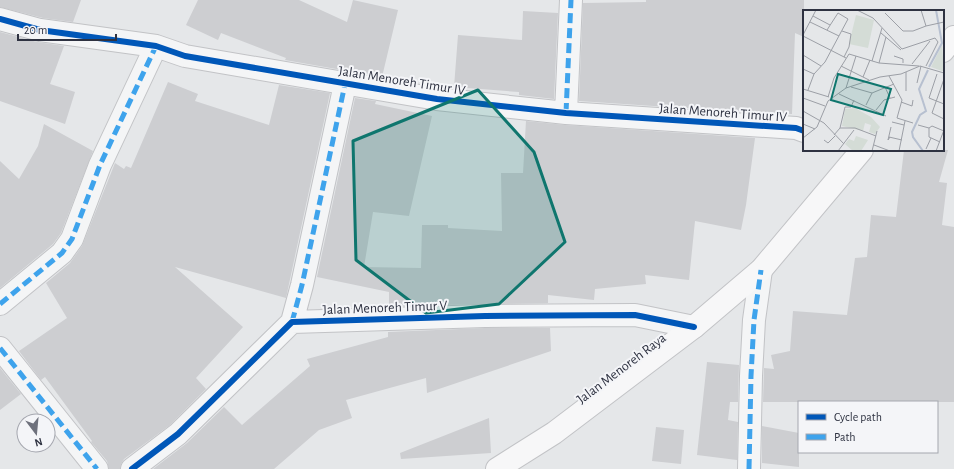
<svg xmlns="http://www.w3.org/2000/svg" width="954" height="469" font-family="'Alegreya Sans',sans-serif">
  <style>
    .building { fill: #cdced1 }
    .lines { fill: none; stroke-linecap: round; stroke-linejoin: round }
    .street-casing { stroke: #c2c3c6; stroke-width: 24 }
    .secondary-casing { stroke: #c2c3c6; stroke-width: 24 }
    .street { stroke: #f4f5f6; stroke-width: 22 }
    .secondary { stroke: #f7f7f8; stroke-width: 22 }
    .quiet { stroke: #3ea3ec; stroke-width: 5; stroke-dasharray: 10 5; stroke-linecap: butt }
    .cycleway-casing { stroke: #f4f5f8; stroke-width: 8 }
    .cycleway { stroke: #0057b8; stroke-width: 6 }
    .marked { fill: #0f766e; fill-opacity: 0.2; stroke: #0f766e; stroke-width: 3; stroke-linejoin: round }
    .labels { text-anchor: middle; stroke-width: 4; stroke-linejoin: round; paint-order: stroke }
    .street-label { font-size: 14px; fill: #2e3241; stroke: #f4f5f8 }
    .inset-river { fill: none; stroke: #b7c0d0; stroke-width: 2 }
    .inset-road { fill: none; stroke: #9c9fa6; stroke-width: 1 }
    .view { fill: #0f766e; fill-opacity: 0.15; stroke: #0f766e; stroke-width: 2 }
    .inset-edge { fill: none; stroke: #2e3241; stroke-width: 2 }
  </style>
  <rect width="100%" height="100%" fill="#e5e7e9"/>
  <path class="building" d="M0 0H81L73 22 43 18 0 7Z
    M198 0H299L347 22 353 0 398 10 382 77 285 60 286 58 221 33 218 40 186 25Z
    M646 0H804V37L795 33 792 114 758 113 579 101 583 3 646 2Z
    M523 11 558 13 554 99 519 95V92L454 87 458 35 522 40Z
    M0 32 37 42 64 46 50 84 75 92 65 124 0 101Z
    M168 82 198 94 195 101 269 125 279 85 330 93 286 298 175 267 243 327 196 378 206 389 170 425 124 459 121 464 120 469H109L107 461 91 442 92 441 45 377 41 380 19 351 67 318 46 283 70 263 82 246 115 163 124 169 126 166 131 168Z
    M355 98 376 101 375 104 432 116 409 216 373 212 364 267 421 268 422 225H448V228L502 231 501 173H523L526 121 565 125 755 138 746 205 741 230 695 221 689 280 645 275 646 284 595 289 594 300 548 295V303L389 306V292L317 277Z
    M44 124 93 151 61 233 53 244 0 288V161L19 179 38 146Z
    M904 150H948L939 182 947 183 942 225 954 227V402H763L764 368 774 369 771 355 790 351 793 311 847 315 855 258 867 257 871 215 896 217Z
    M485 328H550L551 351 427 393 426 378 346 400 352 418 319 430 274 469H153L187 443 224 407 242 425 310 366 307 359 388 337V332Z
    M707 362 739 365 738 402H730L728 420 738 422 737 460 697 455Z
    M0 368 21 394 0 410Z
    M489 418 491 453 401 459 400 453Z
    M762 426 799 433V467L762 463Z
    M656 427 684 430 681 464 652 461Z"/>
  <g class="lines">
    <defs>
      <path id="street" d="M0 19 40 30 156 46 185 56 437 99 566 113 796 128 804 131
        M566 113 571 0
        M0 304 62 253 72 239 100 165 156 46
        M292 322 302 285 345 84
        M0 348 97 469
        M132 469 178 434 292 322 485 316 635 315 694 327
        M749 469 751 376 754 320 761 270"/>
      <path id="secondary" d="M943 51 954 37
        M497 469 554 433 694 327 761 270 862 150"/>
    </defs>
    <use href="#street" class="street-casing"/>
    <use href="#secondary" class="secondary-casing"/>
    <use href="#street" class="street"/>
    <use href="#secondary" class="secondary"/>
    <path class="quiet" d="M566 113 571 0
      M0 304 62 253 72 239 100 165 156 46
      M292 322 302 285 345 84
      M0 348 97 469
      M749 469 751 376 754 320 761 270"/>
    <defs>
      <path id="cycleway" d="M0 19 40 30 156 46 185 56 437 99 566 113 796 128 804 131
        M132 469 178 434 292 322 485 316 635 315 694 327"/>
    </defs>
    <use href="#cycleway" class="cycleway-casing"/>
    <use href="#cycleway" class="cycleway"/>
  </g>
  <path class="marked" d="M478 90 534 152 565 242 499 304 426 313 356 260 353 141Z"/>
  <g class="labels">
    <g class="street-label">
      <text transform="translate(402 80) rotate(9)" y="5">Jalan Menoreh Timur IV</text>
      <text transform="translate(723 112) rotate(4)" y="5">Jalan Menoreh Timur IV</text>
      <text transform="translate(385 307) rotate(-2)" y="5">Jalan Menoreh Timur V</text>
      <text transform="translate(621 368) rotate(-37)" y="5">Jalan Menoreh Raya</text>
    </g>
  </g>
  <g transform="translate(803 10)">
    <rect width="141" height="141" fill="#e5e7e9"/>
    <path d="M53 5 71 10 65 38 46 34ZM139 35 141 61H139L128 57ZM52 98 68 107 77 117 72 124 66 122 68 115 62 113 60 121 39 116 42 99ZM53 126 65 130 58 141H50L42 134 46 129 51 131Z" fill="#d4dcd6"/>
    <path class="inset-river" d="M126 57 139 33 133 0M120 141 110 127 109 122 117 105 123 101 116 79 125 60"/>
    <path class="inset-road" d="M54 0 70 8 99 39 132 28 135 32 123 56M118 0 123 16 141 12M82 3 100 21H110L123 16M10 6 27 15M7 12 36 26M39 21 48 24 46 37 41 47M78 23 98 40M0 25 13 0M0 26 43 48M0 45 18 56M91 46 100 49V53M69 51 79 18M76 53 83 27M109 54 127 31M38 56 66 70M0 59 11 64M134 64 126 88 141 94M86 66 99 90M60 67 67 50M141 69 129 103 141 109M114 73 118 56M48 77 69 83 91 74M82 77 87 88M43 78 53 46M0 79 26 87M5 80 11 64 22 52 45 9 35 3 24 20M103 81V62M36 84 83 106M25 87 31 68 46 44 76 53 116 56M0 88 22 96M99 90 94 108 110 113M98 92 109 96 110 90M63 95 69 83M73 100 81 90 92 87M0 101 21 113 41 134M89 112 101 115M0 114 12 119M115 115 126 118V127L137 132M37 118H52L73 126M126 118 129 116 141 121M31 125 37 118 42 97H48L51 90M86 127 99 130M87 127 85 130 88 117M0 128 14 117 25 91 43 78 77 67 98 64 117 56 141 63M21 130 25 133 32 126M71 135 87 141M123 139 128 128M35 141 51 120M69 141 74 121M96 141 102 111M133 141 141 120"/>
    <path class="view" d="M35 64 88 79 80 105 28 90Z"/>
    <rect width="141" height="141" class="inset-edge"/>
  </g>
  <rect x="798" y="401" width="140" height="52" fill="#f4f5f8" stroke="#a5a7af"/>
  <rect x="806" y="414" width="20" height="6" fill="#0057b8" stroke="#a5a7af"/>
  <text x="834" y="421" font-size="12" fill="#2e3241">Cycle path</text>
  <rect x="806" y="434" width="20" height="6" fill="#3ea3ec" stroke="#a5a7af"/>
  <text x="834" y="441" font-size="12" fill="#2e3241">Path</text>
  <g transform="translate(36 433) rotate(164)"><circle r="19" fill="#f4f5f8" stroke="#a5a7af"/>
  <path d="M0-3L7 15L0 10L-7 15Z" fill="#6e717c"/>
  <text y="-6" font-size="11" font-weight="bold" text-anchor="middle" fill="#2e3241">N</text>
  </g>
  <path d="M18 34v6h98v-6" fill="none" stroke="#2e3241" stroke-width="2"/>
  <text x="24" y="34" font-size="12" fill="#2e3241" stroke="#f4f5f8" stroke-width="3" paint-order="stroke">20 m</text>
</svg>
